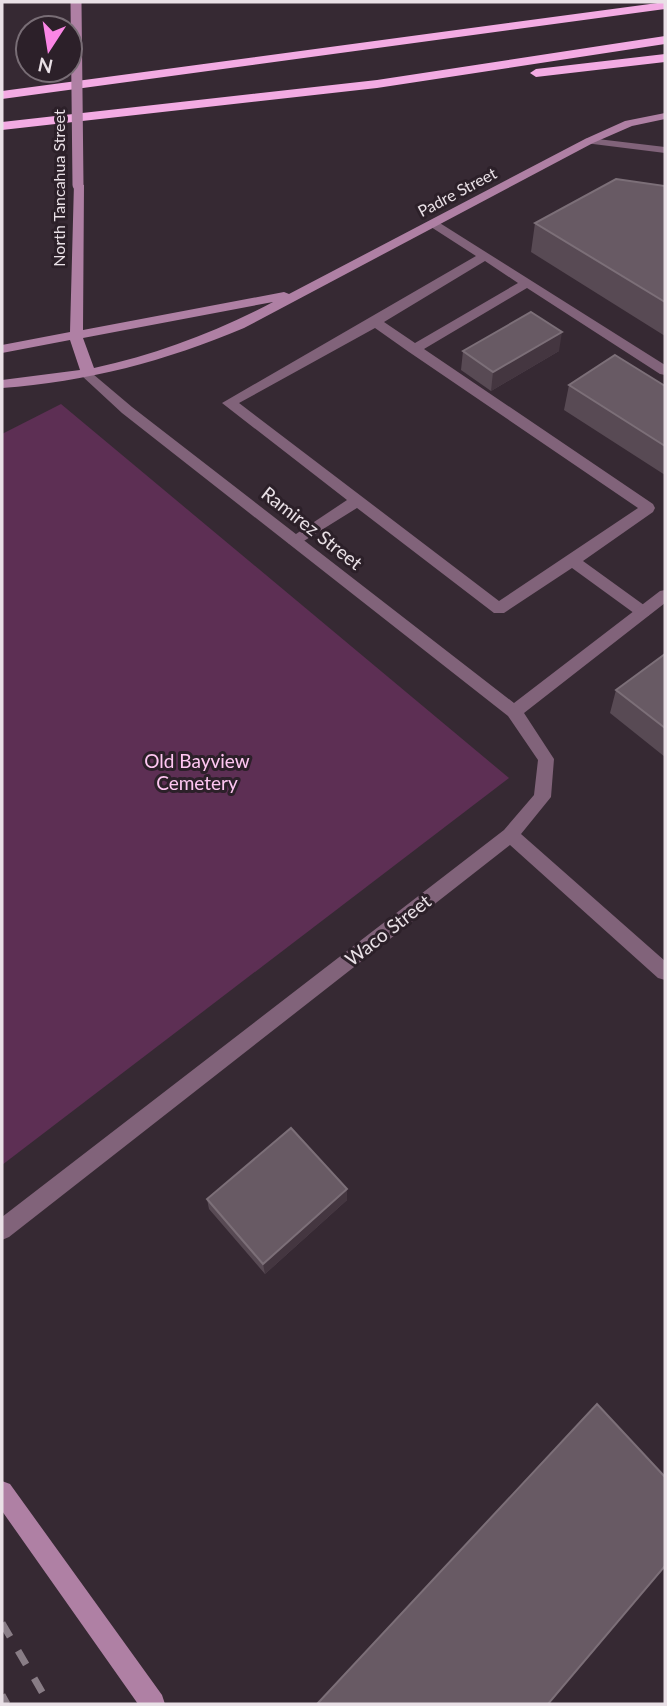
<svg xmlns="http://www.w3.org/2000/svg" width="667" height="1706" font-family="Lato,sans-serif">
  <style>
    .green { fill: #5d2f54 }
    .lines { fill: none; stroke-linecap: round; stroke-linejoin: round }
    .lane { fill: #81637a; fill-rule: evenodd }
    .street { fill: #81637a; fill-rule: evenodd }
    .secondary { fill: #af80a4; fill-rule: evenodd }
    .highway { fill: #f3abe3; fill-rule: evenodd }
    .rail { stroke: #897d86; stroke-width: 7; stroke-dasharray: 16 16; stroke-linecap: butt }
    .secondary-bridge { stroke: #af80a4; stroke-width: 11 }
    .wall { fill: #584a54 }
    .shaded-wall { fill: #443640 }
    .building { fill: #685a64; stroke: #7c6f78; stroke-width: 2 }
    .labels { text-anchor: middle; stroke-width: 6; stroke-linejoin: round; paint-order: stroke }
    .far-street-label { font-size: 16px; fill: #e9e0e6; stroke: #2c2029 }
    .street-label { font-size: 19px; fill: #e9e0e6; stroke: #2c2029 }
    .park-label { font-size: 19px; fill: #fec6f1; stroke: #2c2029 }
  </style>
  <rect width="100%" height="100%" fill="#362933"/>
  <path class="green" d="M61 404 509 778 2 1165V434Z"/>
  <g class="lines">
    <path class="lane" d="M435 220 665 365V375L660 374 527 288 424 349 653 504 655 508 653 512 583 561 648 608 651 612 648 616H638L572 568 504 613H494L357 508 299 544H289L287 540 347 500 222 403 476 256 431 227V221ZM485 261 518 283 415 343 384 322ZM375 328 409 352 638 508 499 601 239 403Z"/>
    <path class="street" d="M589 138 665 147V153L585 143V139Z
      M87 369 132 407 514 703 660 591 665 590V603L524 713 554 759 551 797 521 834 665 961V980L658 978 510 845 9 1237 2 1240V1217L504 830 534 795 538 760 508 716 122 413 82 376 80 373Z"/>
    <path class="secondary" d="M665 113V119L632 126 593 143 244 328C166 361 86 382 2 388V380L80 370 70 340 2 353V345L70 332 74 183 84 185 83 330 284 292 289 294 585 139 625 121ZM273 302C216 332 157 354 94 368L83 338Z
      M2 1481 10 1484 162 1695 165 1704H138L2 1511Z"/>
    <path class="highway" d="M665 2V9L2 99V91Z
      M665 36V44L377 88 2 130V122L377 80Z
      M665 54V62L536 77 530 73 536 69Z"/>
    <path class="rail" d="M2 1623 49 1704
      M2 1695 7 1704"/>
    <path class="secondary-bridge" d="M76 2 78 185"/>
  </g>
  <path class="wall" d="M665 186V336L531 252 535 223Z
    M463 351H559L491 391 461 370Z
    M569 385 665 386V475L564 410Z
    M665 654V757L610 713 616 690Z
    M347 1189V1200L265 1274 209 1209 207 1199Z"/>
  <path class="shaded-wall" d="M562 332 559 351 491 391 493 372Z
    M347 1189V1200L265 1274 263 1264Z"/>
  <path class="building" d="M616 179 665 186V302L535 223Z
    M531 312 562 332 493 372 463 351Z
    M615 355 665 386V446L569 385Z
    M665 654V728L616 690Z
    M291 1128 347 1189 263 1264 207 1199Z
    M597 1404 665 1477V1566L548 1704H317Z"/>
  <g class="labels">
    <g class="far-street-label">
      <text transform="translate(59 188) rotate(-90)" y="6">North Tancahua Street</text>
      <text transform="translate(457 192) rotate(-28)" y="6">Padre Street</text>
    </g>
    <g class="street-label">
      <text transform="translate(312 528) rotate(38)" y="7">Ramirez Street</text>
      <text transform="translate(388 930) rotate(-38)" y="7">Waco Street</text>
    </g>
    <g class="park-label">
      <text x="197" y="768">Old Bayview<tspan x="197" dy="22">Cemetery</tspan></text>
    </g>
  </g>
  <rect width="667" height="1706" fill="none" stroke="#e9e0e6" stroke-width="7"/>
  <g transform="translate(49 49) rotate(192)"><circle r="33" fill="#2c2029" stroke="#786d75" stroke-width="2"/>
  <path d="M0-5L12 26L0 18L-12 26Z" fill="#fb86e5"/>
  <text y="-10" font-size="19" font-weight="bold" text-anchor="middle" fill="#e9e0e6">N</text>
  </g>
</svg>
